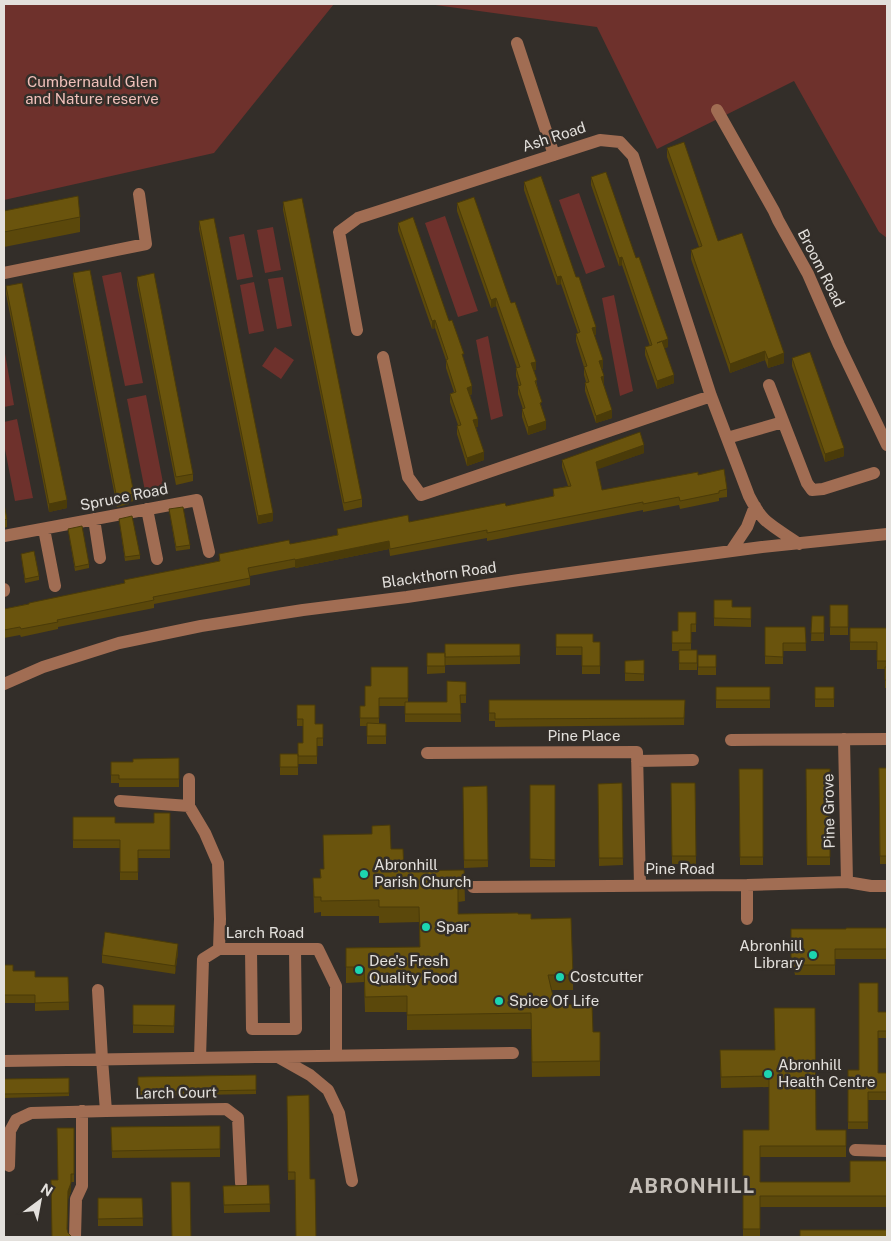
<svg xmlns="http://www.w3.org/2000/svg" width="891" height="1241" font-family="'Public Sans',sans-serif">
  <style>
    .green { fill: #6e312c }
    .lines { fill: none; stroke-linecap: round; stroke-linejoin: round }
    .minor { stroke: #a16d53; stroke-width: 12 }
    .wall { fill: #5b480b }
    .shaded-wall { fill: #4a3b09 }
    .building { fill: #6a540d; stroke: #4a3b09 }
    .poi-dot { fill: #1cd5b1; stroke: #332e29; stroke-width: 2 }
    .labels { text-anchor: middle; stroke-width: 5; stroke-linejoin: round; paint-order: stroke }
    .park-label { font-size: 15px; fill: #f0c0ba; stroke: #332e29 }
    .street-label { font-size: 15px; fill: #e3e0dc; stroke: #332e29 }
    .poi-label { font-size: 15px; fill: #e3e0dc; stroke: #332e29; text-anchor: start }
    .district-label { font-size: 20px; font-weight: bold; letter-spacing: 1px; fill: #c5bfb8; stroke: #332e29 }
  </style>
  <rect width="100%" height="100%" fill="#332e29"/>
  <path class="green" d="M4 4H334L214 153 4 200Z
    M428 4H887V238L879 232 794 81 657 149 597 27Z
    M579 193 605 267 586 274 559 200Z
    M445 216 478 311 458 317 425 223Z
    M273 227 281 270 265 273 257 230Z
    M244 234 253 277 237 280 229 237Z
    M121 272 143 383 125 386 102 276Z
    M283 277 292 326 277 329 268 279Z
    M254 282 264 331 249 334 240 285Z
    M614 295 633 391 620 396 602 298Z
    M488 336 503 416 491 420 476 340Z
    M275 347 294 360 281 379 262 366Z
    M4 348 14 405 4 407Z
    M146 395 165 493 146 496 127 399Z
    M17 419 33 498 15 501 4 444V422Z"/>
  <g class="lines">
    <path class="minor" d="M517 43 554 155
      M717 110 774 211 778 220 808 274 839 345 887 445
      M4 273 146 244 139 194
      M357 330 339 232 358 218 600 140 620 142 633 156 711 396 749 496C753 504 758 513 765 520 775 529 788 536 799 544
      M383 357 408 477 421 495 711 396
      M769 385 807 483 812 490 823 489 874 473
      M727 438 783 422
      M147 509 157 559
      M94 519 100 558
      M44 529 55 586
      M4 536 197 500 209 552
      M731 551 747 527 755 506
      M4 589V591
      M4 684 43 667 119 643 201 626 303 610 407 597 519 580 664 560 762 547 887 534
      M844 739 847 882
      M731 740 887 739
      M427 753 637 752 640 886
      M637 761 693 760
      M189 779V806L205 833 218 863 220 919 219 949
      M120 801 189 806
      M747 885V919
      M473 887 747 885 847 882 871 886H887
      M251 949 252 1029H296L295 949
      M98 990 102 1059 106 1111
      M278 1057 310 1075 328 1090 339 1113 352 1181
      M200 1058 203 959 219 949H318L336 986V1056
      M4 1061 513 1053
      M855 1150 887 1151
      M9 1166 10 1131 16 1120 31 1113 106 1111 226 1109 238 1118 241 1183
      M75 1237 76 1199 82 1186V1111"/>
  </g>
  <path class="wall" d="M667 148 718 241 784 363 768 368 765 360 730 373 691 259V250L699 247 667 157Z
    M591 177 636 258 668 347 664 348 674 383 657 389 645 355V347L650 346 622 265 619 266 591 185Z
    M524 182 596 335H594L603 368 602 369 604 384V385L612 418 596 423 585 391V383L586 382 584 375V367L576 341V334L578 333 561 284 557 285 524 190Z
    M283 202 362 499V507L344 511 283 210Z
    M457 203 511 303 536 370H534L546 429 528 435 522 417V409H523L518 394V386H519L516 376V368H517L496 306 491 308 457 211Z
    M4 211 80 217V232L4 247Z
    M199 221 273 521 258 524 199 229Z
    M398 223 449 321 464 360 472 394 470 395 478 427H476L484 460 467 466 457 434V426L458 425 450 402V394L454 392 446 368V360L435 328 432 329 398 231Z
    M73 273 134 494V501L129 502V504L117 507 73 281Z
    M137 277 193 474V481L176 485 137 285Z
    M6 286 67 508 49 512 6 294Z
    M792 358 844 456 825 462 792 366Z
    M644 453 597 469 602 490 698 475 727 489V497L719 498V501L680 509 679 505 643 512V510L487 541V538L390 556 389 549 295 568V567L250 576V585L154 604V608L58 627V629L21 637 20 635 4 638V609L124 583V580L219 561V554L290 544 337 535V529L409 522 506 506 553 497V489L568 486 562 467V460Z
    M4 504 7 519V527L4 528Z
    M169 509 190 545V549L176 551Z
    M119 519 140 555V559L125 561Z
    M68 529 89 564V568L75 571Z
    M21 554 39 576V580L25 583Z
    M714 600 732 607H751V627L714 626Z
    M830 605H848V635H830Z
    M696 612V632H691V650H697V670H679V651H672V631H678Z
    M812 616H824V641H811Z
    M765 627H805L806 651H783V664H765Z
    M850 628H887V688H885V669H877V650H850Z
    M556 634 593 642H600V674H582V655H556Z
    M445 644H520V664L445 665V673L427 674V653H445Z
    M698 655H716V675H698Z
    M644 660V681H625V661Z
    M408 667V702H447L466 682V703H460L461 722H405V706H379V724H386V744H367V726H360V706H365L371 686Z
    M716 687H770V708H716Z
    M815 687H834V707H815Z
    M489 700H685L684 725 495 727V721H489Z
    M297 705 315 724H323V746H317V764H298V743H303V726H297Z
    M280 754H298V775H280Z
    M179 758V787H119V783H111V762H133Z
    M879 768H887V864H880Z
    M739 769H763V865H740Z
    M806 769H830V865H807Z
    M622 783 623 865 599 866 598 784Z
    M671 783H695L696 864H672Z
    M530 785H555V867H530Z
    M487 786 488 867 464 868 463 787Z
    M170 813V858H138V880H120V848H73V817L115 823H154Z
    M391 849 404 871 464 870 465 901 458 902V914H518L531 919 573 975V990H551L555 1005 593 1032H600V1076L532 1077 531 1029 407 1030V1012H365L364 982 346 983V948L420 947 419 922 379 923V916H321V912L314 913 313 878H320L324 869Z
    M887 928V959H835V975H795L794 970H791V929H846Z
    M178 952 175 974 102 963V955Z
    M4 965 13 971 35 977H68L69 1010 35 1011V1003H4Z
    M133 1005H175L174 1033H133Z
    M878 1012H887V1038H878V1073H887V1100H868V1129H848V1070H859Z
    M720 1050H775L816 1130H846V1157H760V1182H850L887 1161V1207H760V1237H743V1130H769V1087L721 1088Z
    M256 1075V1094L138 1096V1077Z
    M4 1079 69 1093V1096L4 1098Z
    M287 1096 310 1179 288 1180Z
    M220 1126V1157L112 1158 111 1127Z
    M74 1128V1182H71V1191L68 1199 67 1230 68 1233 52 1237 58 1180Z
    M269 1185 270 1212 224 1213 223 1186Z
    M98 1198H142L143 1226H98Z"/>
  <path class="shaded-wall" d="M622 257V265L619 266V258Z
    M561 276V284L557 285V277Z
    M496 298V306L491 308V300Z
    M435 320V328L432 329V321Z
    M596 327V335L592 336V328Z
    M668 339V347L657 351V343Z
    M765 351V360L730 373V364Z
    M784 353V363L768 368V359Z
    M603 360V368L599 369V361Z
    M536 362V370L531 371V363Z
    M674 375V383L657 389V381Z
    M604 376V384L601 385V377Z
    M472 386V394L467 396V388Z
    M612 410V418L596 423V416Z
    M478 419V427L473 428V420Z
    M546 421V429L528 435V427Z
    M644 445V453L596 470V462Z
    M844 448V456L825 462V454Z
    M484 452V460L467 466V458Z
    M67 500V508L49 512V504Z
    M273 513V521L258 524V516Z
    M389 541V549L295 568V560Z
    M178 944V952L175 974V966Z
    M71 1183V1191L68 1199V1191Z"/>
  <path class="building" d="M684 142 718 241 742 233 784 353 768 359 765 351 730 364 691 250 702 246 667 148Z
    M606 172 636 258 639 257 668 339 657 343 662 341 674 375 657 381 645 347 652 345 622 257 619 258 591 177Z
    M541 176 576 277H579L596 327 592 328 603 360 599 361 604 376 601 377 612 410 596 416 585 383 589 382 584 367 587 366 576 334 580 332 561 276 557 277 524 182Z
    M78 196 80 217 4 232V211Z
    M474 197 511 303 515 302 536 362 531 363 537 380 535 381 542 402 540 403 546 421 528 427 522 409 525 408 518 386 521 385 516 368 520 367 496 298 491 300 457 203Z
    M302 198 362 499 344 503 283 202Z
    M413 217 449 321 452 320 464 354H462L472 386 467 388 478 419 473 420 484 452 467 458 457 426 461 425 450 394 456 392 446 360 448 359 435 320 432 321 398 223Z
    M214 218 273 513 258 516 199 221Z
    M90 270 134 494 129 495V497L117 499 73 273Z
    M154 273 193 474 176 477 137 277Z
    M22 283 67 500 49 504 6 286Z
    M810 352 844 448 825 454 792 358Z
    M640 432 644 445 596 462 602 490 698 472V475L724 469 727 489 719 491V493L680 501 679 497 643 504V502L487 533V530L390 549 389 541 295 560V559L248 568 250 578 153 597 154 600 57 620 58 622 21 629 20 627 4 630V609L29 604V603L125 583 124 580 220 561 219 554 289 540 290 544 338 535 337 529 408 515 409 522 505 503 506 506 554 496 553 489 571 486 562 460Z
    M4 504 7 519 4 520Z
    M183 507 190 545 176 547 169 509Z
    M132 516 140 555 125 557 119 519Z
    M82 526 89 564 75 567 68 529Z
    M34 551 39 576 25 579 21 554Z
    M714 600H732V607H751V619L714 618Z
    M830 605H848V627H830Z
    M678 612H696V624H691V643H672V631H678Z
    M812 616H824V633H811Z
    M765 627H805L806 643H783V657L765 656Z
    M850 628H887V661H877V642H850Z
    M556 634H593V642H600V666H582V647H556Z
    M445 644H520V656L445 657Z
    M679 650H697V663H679Z
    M427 653H445V666H427Z
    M698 655H716V667H698Z
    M644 660V674L625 673V661Z
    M371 667H408V698H379V718H360V706H365V686H371Z
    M885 667H887V680H885Z
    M447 681 466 682V695H460L461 714H405V702H447Z
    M716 687H770V700H716Z
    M815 687H834V699H815Z
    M489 700H685L684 718 495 719V713H489Z
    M297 705H315V724H323V738H317V756H298V743H303V719H297Z
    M367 723 386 724V736H367Z
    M280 754H298V767H280Z
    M179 758V779H119V775H111V762H133V759Z
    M879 768H887V856H880Z
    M739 769H763V857H740Z
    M806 769H830V857H807Z
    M622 783 623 858H599L598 784Z
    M671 783H695L696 856H672Z
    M530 785H555V860L530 859Z
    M487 786 488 860H464L463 787Z
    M154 813H170V850H138V872H120V840H73V817H115V823H154Z
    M390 825 391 849H403L404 871 464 870 465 886H458V914L518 913V914H531V919L571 918 573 975H548L555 1005 592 1004 593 1032H600V1061L532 1062 531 1013 407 1015V996L365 997 364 967H346V948L420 947 419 907H379V900L321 901V897H314L313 878H321L320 869H324L323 835 372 834V826Z
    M846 928H887V949H835V965H795L794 959H791V929H846Z
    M105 932 178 944 175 966 102 955Z
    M4 965H13V971H35V977H68L69 1002 35 1003V995H4Z
    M859 983H878V1012H887V1031H878V1073H887V1092H868V1122H848V1070H859Z
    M133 1005H175L174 1026 133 1025Z
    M774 1008H815L816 1130H846V1146H760V1182H850V1161H887V1196H760V1229H743V1130H769V1076L721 1077 720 1050H775Z
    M256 1075V1090L138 1092V1077Z
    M69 1078V1093L4 1094V1079Z
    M309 1095 310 1179H315L316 1237H296L295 1172H288L287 1096Z
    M220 1126V1149L112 1151 111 1127Z
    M57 1128H74V1174H71V1183L68 1191 67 1229 68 1233 72 1237H52L51 1180H58Z
    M171 1182H190L191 1237H172Z
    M269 1185 270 1204 224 1205 223 1186Z
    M98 1198H142L143 1218 98 1219Z
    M800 1230H887V1237H800Z"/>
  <g class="poi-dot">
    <circle cx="364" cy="874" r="5"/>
    <circle cx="426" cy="927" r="5"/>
    <circle cx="813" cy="955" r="5"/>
    <circle cx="359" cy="970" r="5"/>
    <circle cx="560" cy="977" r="5"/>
    <circle cx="499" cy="1001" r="5"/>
    <circle cx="768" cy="1074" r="5"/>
  </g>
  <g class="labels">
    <g class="park-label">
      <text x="92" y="87">Cumbernauld Glen<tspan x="92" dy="17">and Nature reserve</tspan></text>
    </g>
    <g class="street-label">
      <text transform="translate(554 137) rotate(-18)" y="5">Ash Road</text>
      <text transform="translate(821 268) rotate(63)" y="5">Broom Road</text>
      <text transform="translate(124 497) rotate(-11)" y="5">Spruce Road</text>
      <text transform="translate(439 575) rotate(-8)" y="5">Blackthorn Road</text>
      <text x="584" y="741">Pine Place</text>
      <text transform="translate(829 811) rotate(-91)" y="5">Pine Grove</text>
      <text x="680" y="874">Pine Road</text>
      <text x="265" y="938">Larch Road</text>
      <text transform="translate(176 1093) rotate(-1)" y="5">Larch Court</text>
    </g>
    <g class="poi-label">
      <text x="374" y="870">Abronhill<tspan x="374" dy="17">Parish Church</tspan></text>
      <text x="436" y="932">Spar</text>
      <text x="803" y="951" text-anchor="end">Abronhill<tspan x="803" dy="17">Library</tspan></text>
      <text x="369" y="966">Dee's Fresh<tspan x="369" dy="17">Quality Food</tspan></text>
      <text x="570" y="982">Costcutter</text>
      <text x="509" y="1006">Spice Of Life</text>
      <text x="778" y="1070">Abronhill<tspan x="778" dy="17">Health Centre</tspan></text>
    </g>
    <g class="district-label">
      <text x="692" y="1193">ABRONHILL</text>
    </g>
  </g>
  <rect width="891" height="1241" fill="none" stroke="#e3e0dc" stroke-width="10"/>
  <g transform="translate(40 1201) rotate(32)" stroke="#332e29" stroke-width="4" paint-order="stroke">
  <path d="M0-4L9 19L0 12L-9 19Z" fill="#e3e0dc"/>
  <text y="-8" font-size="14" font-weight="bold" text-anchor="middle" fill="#e3e0dc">N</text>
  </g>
</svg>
